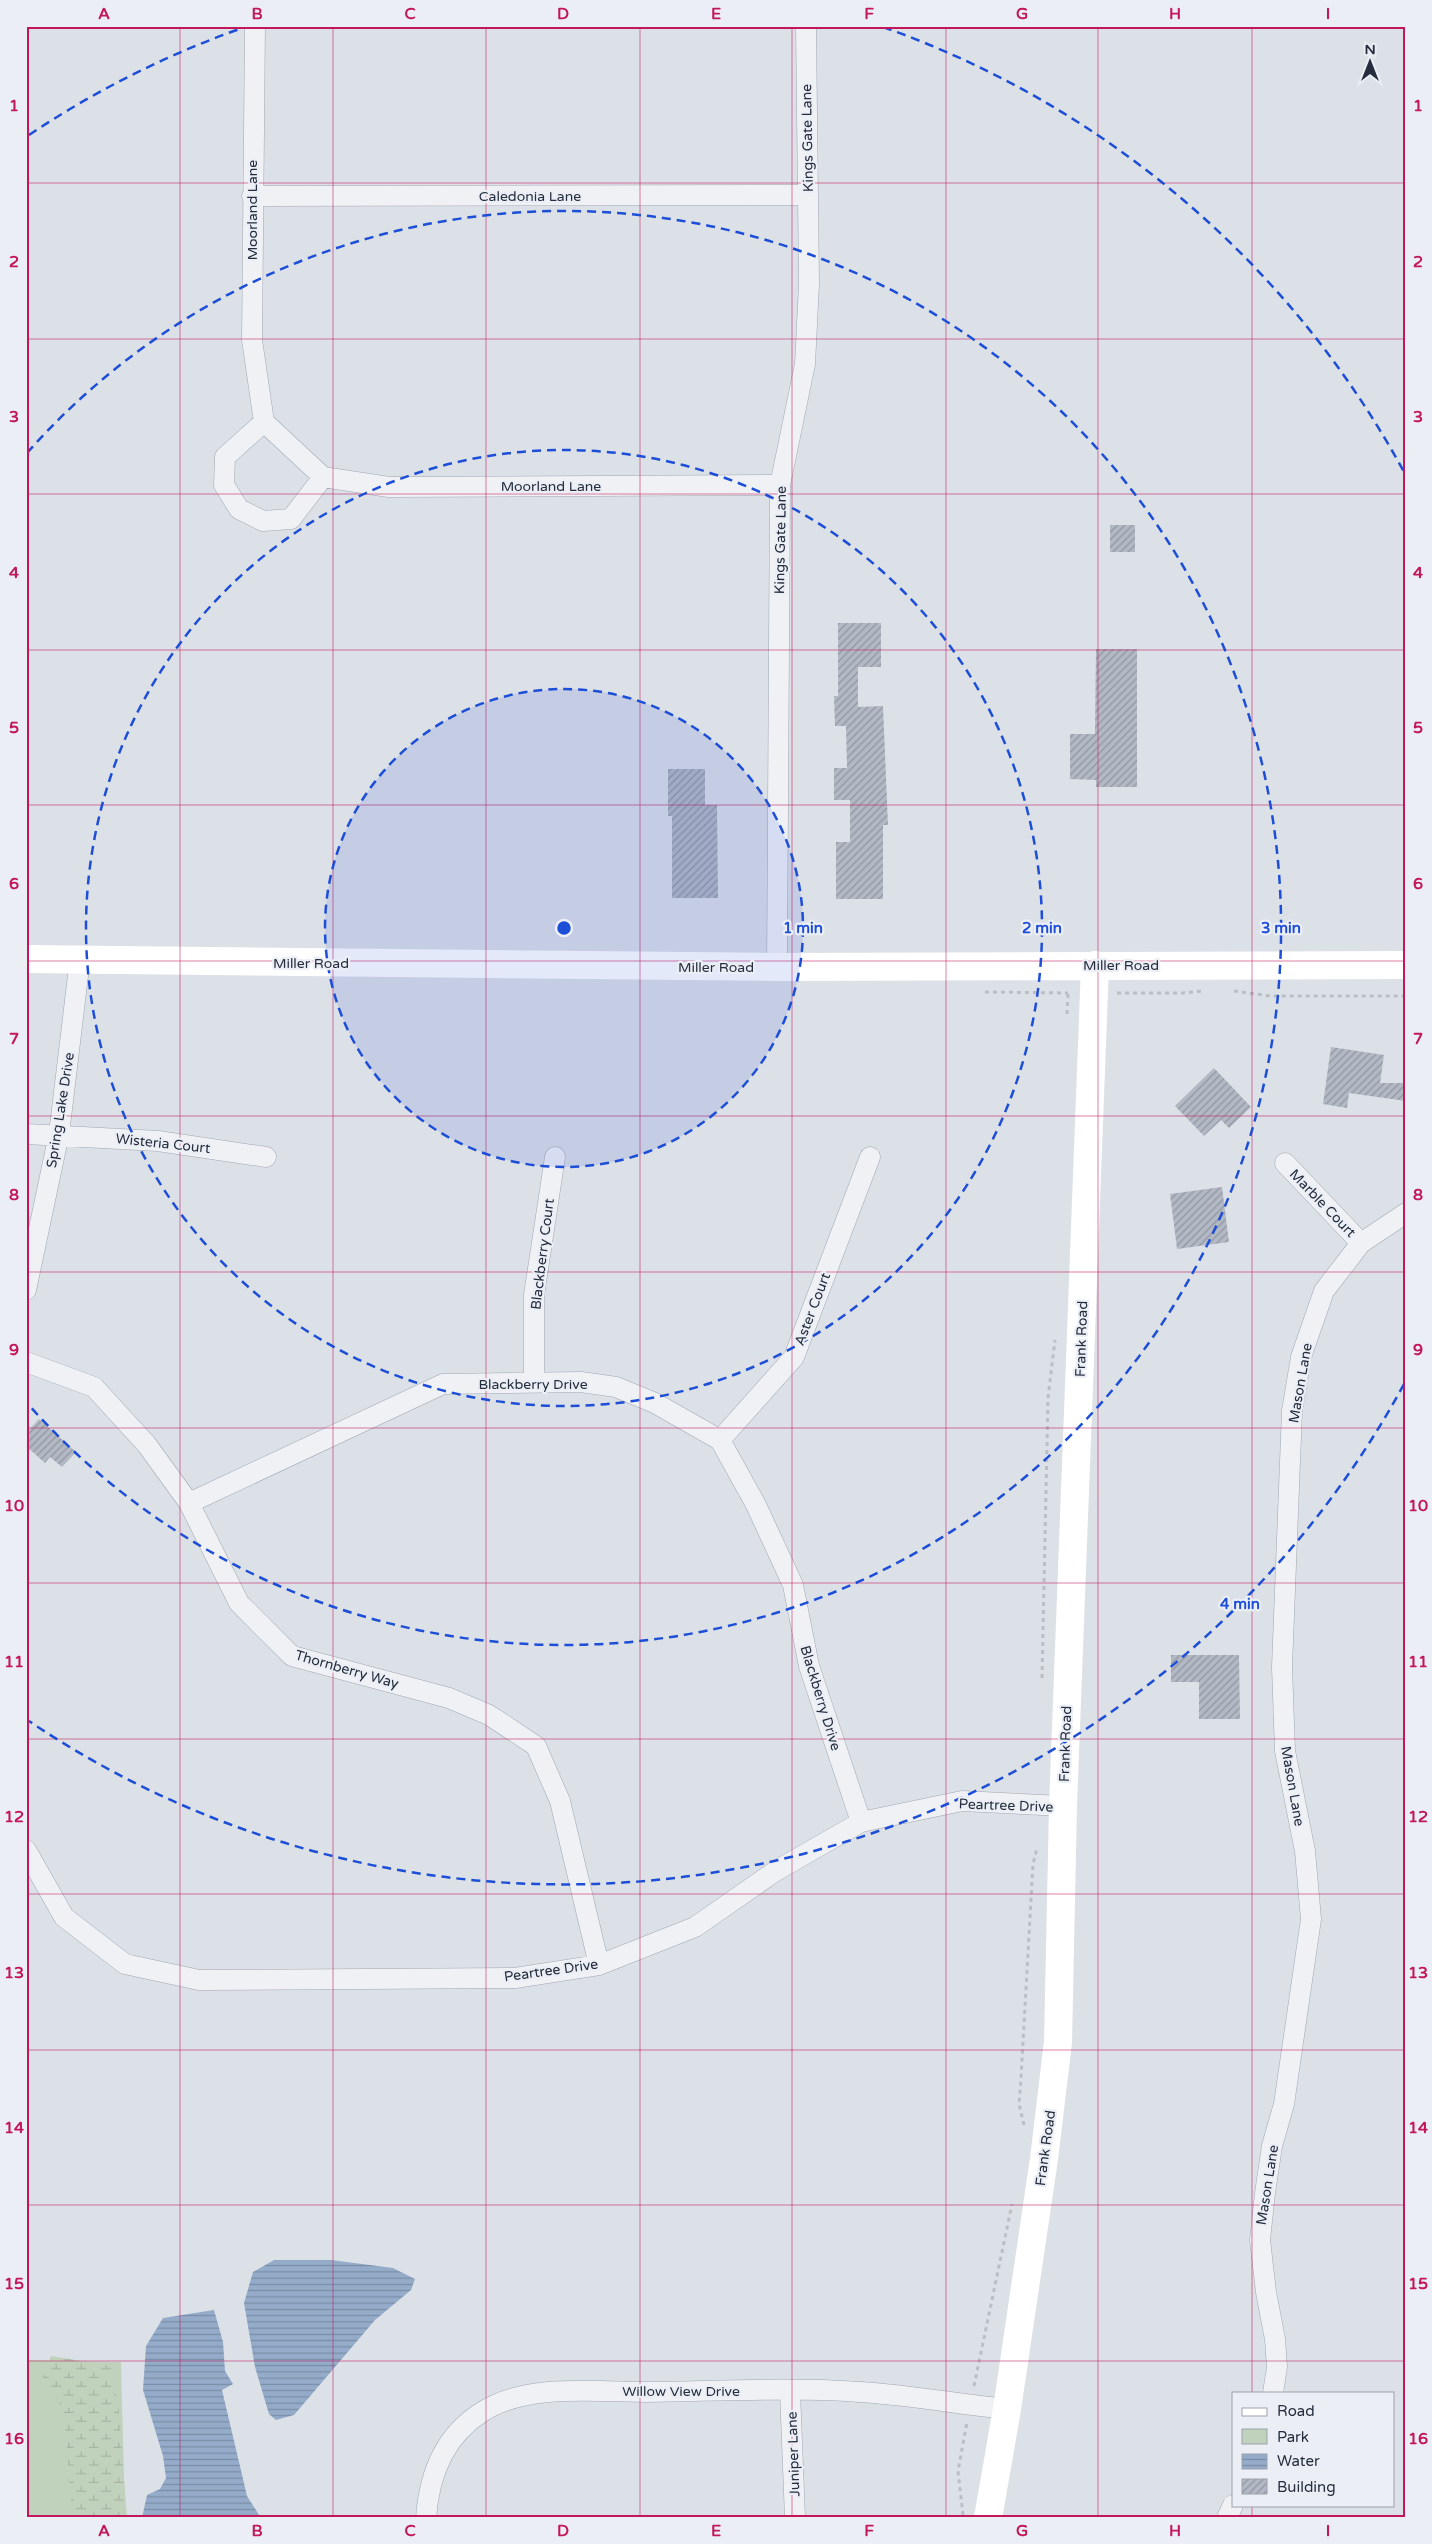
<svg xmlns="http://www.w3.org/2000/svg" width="1432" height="2544" font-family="'Varela Round',sans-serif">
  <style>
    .green { fill: #c1d2bc }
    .wetland { fill: url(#wetland-marsh) }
    .water { fill: url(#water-rules) }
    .building { fill: url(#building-hatch) }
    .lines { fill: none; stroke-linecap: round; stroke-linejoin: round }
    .street-casing { stroke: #a1a7b1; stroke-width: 21 }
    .path { stroke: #babec5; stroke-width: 3; stroke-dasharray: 4 4; stroke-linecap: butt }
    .street { stroke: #eff1f5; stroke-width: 20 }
    .secondary { stroke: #fff; stroke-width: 28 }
    .grid { fill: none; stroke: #c2185b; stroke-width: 1; stroke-opacity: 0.55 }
    .ring { fill: none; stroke: #1d4ed8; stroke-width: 2.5; stroke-dasharray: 9 6 }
    .labels { text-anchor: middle; stroke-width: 4.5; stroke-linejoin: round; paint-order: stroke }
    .street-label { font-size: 14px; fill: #252d3e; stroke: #ebeff5 }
    .centre { fill: #1d4ed8; stroke: #ebeff5; stroke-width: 2.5 }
    .ring-label { font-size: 15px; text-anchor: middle; font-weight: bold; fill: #1d4ed8; stroke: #ebeff5; stroke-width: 4.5; stroke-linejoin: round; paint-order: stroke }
    .neatline { fill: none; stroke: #c2185b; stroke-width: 2 }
    .grid-label { font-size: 16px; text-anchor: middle; font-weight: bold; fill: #c2185b }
  </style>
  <defs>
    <pattern id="wetland-marsh" width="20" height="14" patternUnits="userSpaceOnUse" patternTransform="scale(1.25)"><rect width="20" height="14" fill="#c1d2bc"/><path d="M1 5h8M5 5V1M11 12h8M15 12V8" fill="none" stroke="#a6b5a3"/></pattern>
    <pattern id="water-rules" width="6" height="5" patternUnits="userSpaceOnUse" patternTransform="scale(1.25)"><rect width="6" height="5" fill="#94acca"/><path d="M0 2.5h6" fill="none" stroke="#798ca5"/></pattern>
    <pattern id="building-hatch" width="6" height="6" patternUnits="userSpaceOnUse" patternTransform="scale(1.25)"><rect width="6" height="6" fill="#b3b9c4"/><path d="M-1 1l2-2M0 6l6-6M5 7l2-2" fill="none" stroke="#9197a1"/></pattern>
  </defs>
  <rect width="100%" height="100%" fill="#dce0e7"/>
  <path class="green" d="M26 2360 121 2362 125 2518H26Z"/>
  <path class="wetland" d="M51 2356 111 2366 119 2411 127 2518H72L64 2411 43 2377Z"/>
  <path class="water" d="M274 2260H331L393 2268 415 2279 411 2290 375 2320 294 2415 276 2420 269 2414 255 2367 244 2303 253 2272Z
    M214 2310 223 2342 225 2371 233 2384 222 2390 247 2496 261 2518H142L147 2495 160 2489 166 2478 163 2456 143 2390 146 2346 163 2318Z"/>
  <path class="building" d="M1110 525H1135V552H1110Z
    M838 623H881V667H858V707L883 706 888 825H883V899H836V842H850V800H834V768H847L846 726H835L834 696H838Z
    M1096 649H1137V787H1096V780L1070 779V734H1095Z
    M668 769H705V805H717L718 898H672V816H668Z
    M1331 1047 1384 1055 1380 1083H1406V1101L1349 1093 1347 1108 1323 1104Z
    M1214 1068 1251 1107 1229 1128 1221 1120 1204 1136 1175 1106Z
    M1222 1187 1229 1242 1177 1249 1170 1194Z
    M39 1419 76 1452 62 1467 50 1457 45 1463 26 1446V1433Z
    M1171 1655H1239L1240 1719H1199V1682H1171Z"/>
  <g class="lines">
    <defs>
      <path id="street" d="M255 26 252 340 264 422 323 477 389 487 780 485
        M252 196 808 195
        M264 422 225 457 224 485 239 509 263 521 291 519 323 477
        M777 967 780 485 805 364 809 284 806 26
        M26 1134 158 1141 266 1157
        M1285 1163 1361 1243
        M26 1290 59 1134 80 959
        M26 1362 94 1387 147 1445 189 1503 239 1603 292 1656 449 1698 489 1715 536 1746 560 1801 599 1965
        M534 1382V1295L555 1157
        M720 1440 794 1357 870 1157
        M189 1503 443 1384 581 1382 616 1387 655 1403 720 1440 756 1505 793 1585 809 1666 861 1822
        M26 1850 64 1917 125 1964 199 1980 515 1978 599 1965 695 1927 774 1872 861 1822 962 1801 1063 1806
        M790 2391 795 2518
        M1273 2393 1277 2367 1275 2339 1266 2292 1260 2240 1265 2193 1272 2146 1284 2104 1311 1919 1305 1851 1285 1751 1282 1667 1292 1411 1301 1357 1324 1291 1361 1243 1406 1213
        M426 2518C429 2475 444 2436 482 2412 526 2383 597 2392 648 2392 719 2391 790 2387 860 2392 909 2395 958 2404 1007 2409
        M1227 2518 1233 2505"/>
    </defs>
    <use href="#street" class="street-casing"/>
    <path class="path" d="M1234 991 1270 996H1406
      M985 992 1068 993
      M1117 993H1183L1203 991
      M1067 1014 1068 993
      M1042 1678 1048 1398 1055 1340
      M1024 2125 1019 2104 1021 2078 1033 1864 1037 1848
      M974 2386 1012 2204
      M963 2515 958 2471 967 2422"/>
    <use href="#street" class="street"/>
    <path class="secondary" d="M26 959 777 967 1406 965
      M988 2518 1007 2409 1044 2159 1058 2042 1063 1806 1095 965"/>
  </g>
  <path class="grid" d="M180 26V2518M333 26V2518M486 26V2518M640 26V2518M792 26V2518M946 26V2518M1098 26V2518M1252 26V2393M26 183H1406M26 339H1406M26 494H1406M26 650H1406M26 805H1406M26 961H1406M26 1116H1406M26 1272H1406M26 1428H1406M26 1583H1406M26 1739H1406M26 1894H1406M26 2050H1406M26 2205H1406M26 2361H1406M1252 2505V2518"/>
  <circle cx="564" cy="928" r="239" fill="#1d4ed8" fill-opacity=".12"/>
  <g class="ring">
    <circle cx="564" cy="928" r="239"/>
    <circle cx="564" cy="928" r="478"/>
    <path d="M27 453A717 717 0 1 1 27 1403"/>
    <path d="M1404 1384A956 956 0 0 1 29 1721M29 135A956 956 0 0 1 245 27M883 27A956 956 0 0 1 1404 472"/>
  </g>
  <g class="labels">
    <g class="street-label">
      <text transform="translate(807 138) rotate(-91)" y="5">Kings Gate Lane</text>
      <text x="530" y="201">Caledonia Lane</text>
      <text transform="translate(252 210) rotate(-90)" y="5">Moorland Lane</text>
      <text x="551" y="491">Moorland Lane</text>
      <text transform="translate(780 540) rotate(-89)" y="5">Kings Gate Lane</text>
      <text x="311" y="968">Miller Road</text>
      <text x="1121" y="970">Miller Road</text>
      <text x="716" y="972">Miller Road</text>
      <text transform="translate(60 1110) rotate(-81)" y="5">Spring Lake Drive</text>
      <text transform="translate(163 1143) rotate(6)" y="5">Wisteria Court</text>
      <text transform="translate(1323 1203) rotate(46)" y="5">Marble Court</text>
      <text transform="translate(542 1254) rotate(-83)" y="5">Blackberry Court</text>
      <text transform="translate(812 1309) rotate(-69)" y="5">Aster Court</text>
      <text transform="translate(1081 1339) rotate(-88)" y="5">Frank Road</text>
      <text transform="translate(1300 1383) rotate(-80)" y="5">Mason Lane</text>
      <text x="533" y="1389">Blackberry Drive</text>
      <text transform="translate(347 1669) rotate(16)" y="5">Thornberry Way</text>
      <text transform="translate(821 1698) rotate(73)" y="5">Blackberry Drive</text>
      <text transform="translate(1065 1744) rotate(-88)" y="5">Frank Road</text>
      <text transform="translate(1293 1786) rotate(80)" y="5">Mason Lane</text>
      <text transform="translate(1006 1805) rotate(2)" y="5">Peartree Drive</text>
      <text transform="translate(551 1970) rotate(-8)" y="5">Peartree Drive</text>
      <text transform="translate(1045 2148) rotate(-82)" y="5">Frank Road</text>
      <text transform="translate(1267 2185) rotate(-81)" y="5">Mason Lane</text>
      <text x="681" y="2396">Willow View Drive</text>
      <text transform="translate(793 2454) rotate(-92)" y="5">Juniper Lane</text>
    </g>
  </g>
  <circle cx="564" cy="928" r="8" class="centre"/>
  <g class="ring-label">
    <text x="803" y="933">1 min</text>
    <text x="1042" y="933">2 min</text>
    <text x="1281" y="933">3 min</text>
    <text x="1240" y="1609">4 min</text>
  </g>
  <rect width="1432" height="2544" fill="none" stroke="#ebeff5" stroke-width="55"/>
  <rect x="1232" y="2392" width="162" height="115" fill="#ebeff5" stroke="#9ca1ac"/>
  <rect x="1242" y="2408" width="25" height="8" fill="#ffffff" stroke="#9ca1ac"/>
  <text x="1277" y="2416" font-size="15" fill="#252d3e">Road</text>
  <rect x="1242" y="2429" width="25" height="15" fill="#c1d2bc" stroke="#9ca1ac"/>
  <text x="1277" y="2442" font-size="15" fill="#252d3e">Park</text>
  <rect x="1242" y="2454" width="25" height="15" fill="url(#water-rules)" stroke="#9ca1ac"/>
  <text x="1277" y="2466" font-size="15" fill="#252d3e">Water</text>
  <rect x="1242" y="2479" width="25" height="15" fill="url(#building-hatch)" stroke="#9ca1ac"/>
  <text x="1277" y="2492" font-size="15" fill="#252d3e">Building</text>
  <g transform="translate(1370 62)" stroke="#ebeff5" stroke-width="4" paint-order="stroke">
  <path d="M0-4L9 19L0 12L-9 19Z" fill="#252d3e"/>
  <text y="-8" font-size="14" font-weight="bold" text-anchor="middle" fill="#252d3e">N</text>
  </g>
  <rect x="28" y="28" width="1376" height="2488" class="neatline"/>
  <g class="grid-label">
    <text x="104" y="19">A</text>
    <text x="257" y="19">B</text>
    <text x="410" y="19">C</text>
    <text x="563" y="19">D</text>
    <text x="716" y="19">E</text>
    <text x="869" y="19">F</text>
    <text x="1022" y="19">G</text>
    <text x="1175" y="19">H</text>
    <text x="1328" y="19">I</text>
    <text x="14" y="111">1</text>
    <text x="1418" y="111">1</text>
    <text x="14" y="267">2</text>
    <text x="1418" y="267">2</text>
    <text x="14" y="422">3</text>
    <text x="1418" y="422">3</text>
    <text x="14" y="578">4</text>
    <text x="1418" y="578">4</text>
    <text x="14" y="733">5</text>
    <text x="1418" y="733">5</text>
    <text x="14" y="889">6</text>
    <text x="1418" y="889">6</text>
    <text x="14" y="1044">7</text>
    <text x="1418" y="1044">7</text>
    <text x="14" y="1200">8</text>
    <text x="1418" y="1200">8</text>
    <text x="14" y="1355">9</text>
    <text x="1418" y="1355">9</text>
    <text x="14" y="1511">10</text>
    <text x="1418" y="1511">10</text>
    <text x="14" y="1667">11</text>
    <text x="1418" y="1667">11</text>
    <text x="14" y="1822">12</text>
    <text x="1418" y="1822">12</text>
    <text x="14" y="1978">13</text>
    <text x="1418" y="1978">13</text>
    <text x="14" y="2133">14</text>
    <text x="1418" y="2133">14</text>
    <text x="14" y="2289">15</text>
    <text x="1418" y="2289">15</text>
    <text x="14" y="2444">16</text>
    <text x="1418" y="2444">16</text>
    <text x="104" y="2536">A</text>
    <text x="257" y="2536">B</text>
    <text x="410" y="2536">C</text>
    <text x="563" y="2536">D</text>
    <text x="716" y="2536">E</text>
    <text x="869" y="2536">F</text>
    <text x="1022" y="2536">G</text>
    <text x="1175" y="2536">H</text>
    <text x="1328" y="2536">I</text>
  </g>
</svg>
